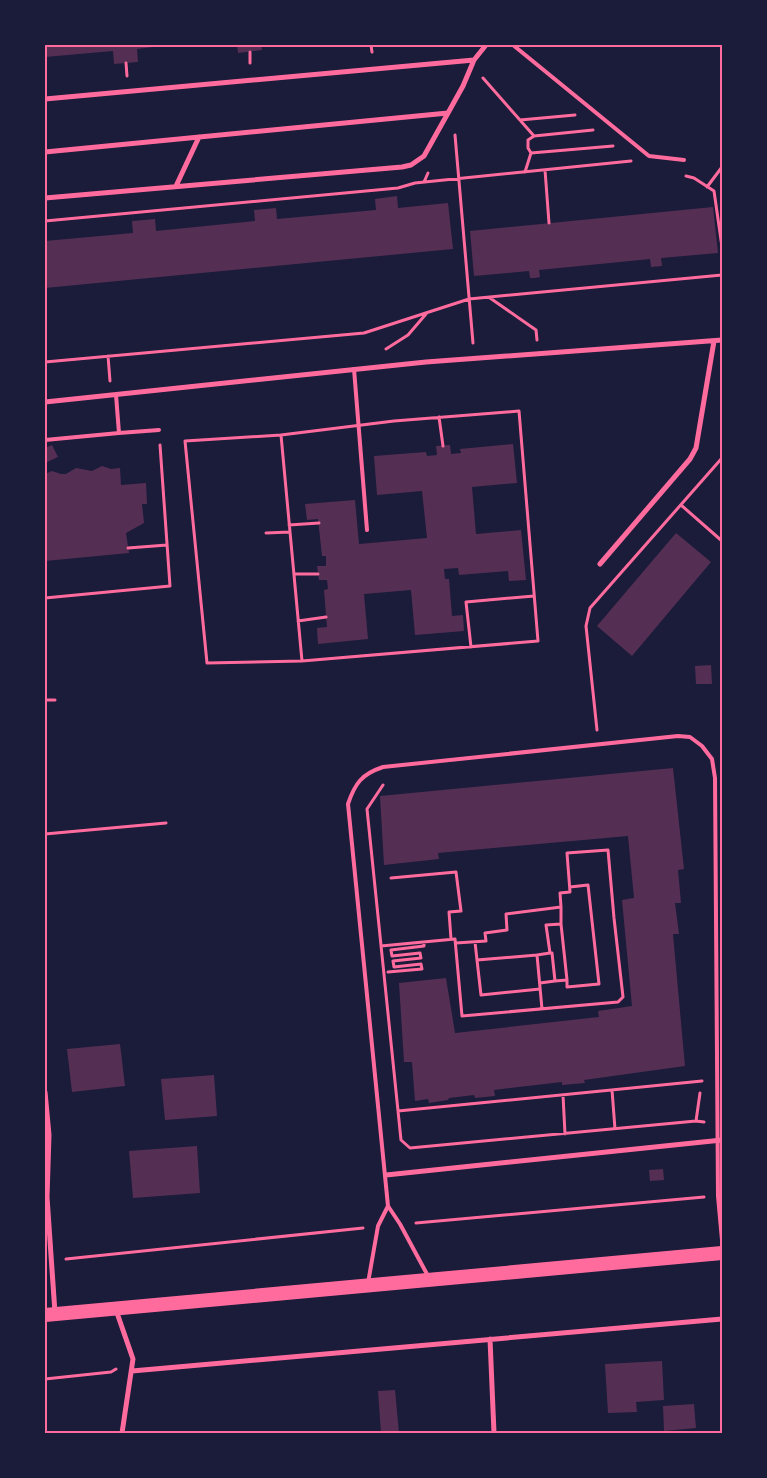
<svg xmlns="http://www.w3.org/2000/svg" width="767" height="1478" font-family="'PT Sans',sans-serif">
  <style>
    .building { fill: #542f53 }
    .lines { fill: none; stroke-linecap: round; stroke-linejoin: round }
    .path { stroke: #ff6b9d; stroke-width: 3 }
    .service { stroke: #ff6b9d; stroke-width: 4 }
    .minor { stroke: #ff6b9d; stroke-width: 5 }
    .trunk { stroke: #ff6b9d; stroke-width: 14 }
    .neatline { fill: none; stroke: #ff6b9d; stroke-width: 2 }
  </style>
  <rect width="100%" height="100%" fill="#1b1b3a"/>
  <path class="building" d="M45 45H161V46L137 49 138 62 114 64 113 51 45 57Z
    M237 45H261L262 50 238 53Z
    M397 196 398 208 448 203 453 249 45 288V241L133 233 132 221 144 220 155 219 156 231 255 221 254 210 276 208 277 219 376 210 375 199Z
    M713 207 718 253 661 258 662 266 651 267 650 259 539 270 540 277 535 278H530L529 271 474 276 470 231Z
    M513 444 517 483 472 487 476 534 521 530 526 580 509 581 508 571 459 575 458 568 444 569 445 579H449L452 616 463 615 464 631 415 635 411 590 364 594 368 639 318 644 317 628 327 627 324 590 328 589 327 580H319L317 566H326V556H322L318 519 307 520 305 504 355 500 359 544 427 538 422 491 377 495 374 456 426 452 427 456 437 455 436 446 450 445 451 454 461 453 460 449Z
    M52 445 58 457 45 463V448Z
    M102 466 111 469 120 468 121 485 146 483 147 504H142L144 523 126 533 129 553 45 561V474L52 471 61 474H66L76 468 92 471Z
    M676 533 711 562 632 656 597 626Z
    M711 665 712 684H696L695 666Z
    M673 768 684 869 678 870 681 903H675L679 934H673L685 1066 584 1080 585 1083 562 1085V1082L494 1090 495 1096 475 1098 474 1095 449 1098 448 1100 429 1103 428 1099 415 1101 412 1062H404L399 983 446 978 455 1033 599 1017 598 1011 632 1006 622 900 634 898 628 836 438 853 439 859 384 865 380 796Z
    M120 1044 125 1086 72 1092 67 1049Z
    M214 1075 217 1116 165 1120 161 1079Z
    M197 1146 200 1193 133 1198 129 1151Z
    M663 1169 664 1180 650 1181 649 1170Z
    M662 1361 664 1400 636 1402 637 1412 608 1413 605 1364Z
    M395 1390 399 1433H381L378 1391Z
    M694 1404 696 1428 664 1431 663 1406Z"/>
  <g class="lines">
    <path class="path" d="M371 45 372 52
      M250 52V63
      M126 63 127 76
      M483 78 534 136
      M520 120 575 115
      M455 135 473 343
      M531 153 528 148V140L534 136 593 130
      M545 170 549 223
      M525 172 531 153 613 146
      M686 176 694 178 714 191 722 247
      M424 182 428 173
      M707 187 722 167
      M45 221 398 188 415 183 631 161
      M490 298 536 330 537 340
      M386 349 408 335 426 314
      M108 356 110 381
      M45 362 364 333 469 299 722 275
      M519 411 538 641 302 661 281 435 394 421Z
      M439 417 443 446
      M281 435 185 441 207 663 302 661
      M681 505 722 541
      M289 525 319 523
      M266 533 290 532
      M128 548 167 545
      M294 574H318
      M45 598 170 586 160 445
      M298 621 326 617
      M471 647 466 602 534 596
      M45 700H55
      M597 730 586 626 590 608 722 458
      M383 785 367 809 401 1140 410 1148 696 1121 704 1122
      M45 834 166 823
      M391 878 456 872 461 911 449 912 451 939
      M561 924 567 980
      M475 942 477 960 537 955 542 1009
      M381 946 455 939 462 1016 618 1002 623 997 614 918 608 850 567 853 570 892 560 893 561 907 506 914 507 930 485 933 486 941 456 943
      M537 955 550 953 546 925 561 924V907
      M477 960 481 995 540 989
      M388 972 422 969 421 964 394 967 393 961 421 958 420 953 392 956 391 950 424 946V942
      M555 981 567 980V987L599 984 588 885 570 887
      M540 983 555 981 552 953H550
      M612 1090 615 1129
      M563 1095 565 1134
      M398 1111 702 1081
      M696 1121 700 1093
      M416 1223 704 1197
      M66 1259 363 1228
      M45 1379 111 1372 116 1369"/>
    <path class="service" d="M513 45 649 156 684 160
      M354 369 367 530
      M116 395 119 433 159 430
      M45 440 119 433
      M428 1276 400 1224 388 1206 348 804C355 783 362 774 383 767L678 736 690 737 702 746 712 759 715 778 718 1196 722 1240
      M368 1283 378 1226 388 1206"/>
    <path class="minor" d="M45 99 474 60
      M45 152 448 113 463 86 474 60 486 45
      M176 186 199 137
      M45 198 402 167 411 165 424 156 448 113
      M45 402 426 362 722 340
      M600 564 690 459 696 448 714 341
      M45 1092 49 1135 47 1197 55 1313
      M386 1175 722 1140
      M116 1310 133 1359 122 1433
      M490 1339 494 1433
      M132 1371 722 1319"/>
    <path class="trunk" d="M45 1315 722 1253"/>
  </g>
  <rect width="767" height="1478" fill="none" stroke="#1b1b3a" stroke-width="92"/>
  <rect x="46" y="46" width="675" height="1386" class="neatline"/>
</svg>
